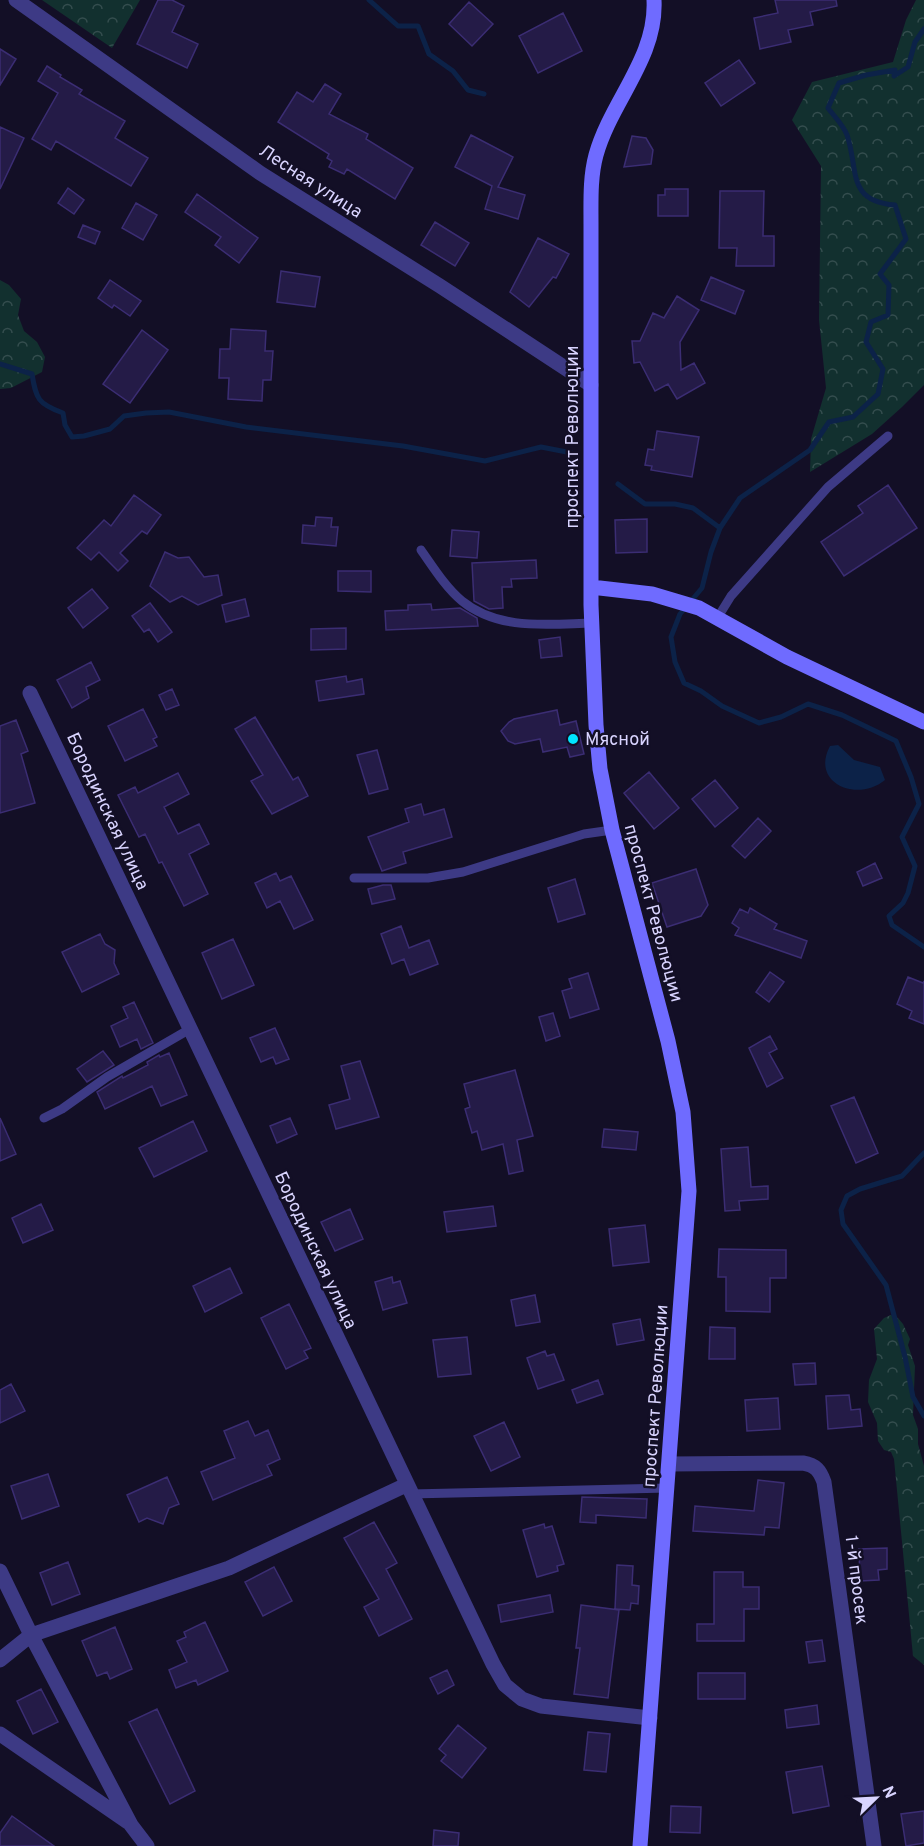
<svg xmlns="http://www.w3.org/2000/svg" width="924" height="1846" font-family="Overpass,sans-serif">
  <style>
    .forest { fill: url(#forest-crowns) }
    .water { fill: #0c2248 }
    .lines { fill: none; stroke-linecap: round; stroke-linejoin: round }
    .stream { stroke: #0c2248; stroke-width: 5 }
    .building { fill: #241b47; stroke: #3b2d73; stroke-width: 1.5 }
    .lane { stroke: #3d3a85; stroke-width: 9 }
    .street { stroke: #3d3a85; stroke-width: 15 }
    .secondary { stroke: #6f6bff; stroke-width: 15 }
    .poi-dot { fill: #00e5ff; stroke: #130f26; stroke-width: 2 }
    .labels { text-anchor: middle; stroke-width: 5; stroke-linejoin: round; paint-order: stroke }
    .street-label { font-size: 18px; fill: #d9d4ff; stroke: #130f26 }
    .poi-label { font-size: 18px; fill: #d9d4ff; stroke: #130f26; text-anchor: start }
  </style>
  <defs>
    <pattern id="forest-crowns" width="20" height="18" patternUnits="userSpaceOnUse" patternTransform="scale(1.5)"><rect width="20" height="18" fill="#12302f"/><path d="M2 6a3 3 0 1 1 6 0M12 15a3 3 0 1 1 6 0" fill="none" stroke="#344d4e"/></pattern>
  </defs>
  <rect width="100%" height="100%" fill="#130f26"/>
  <path class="forest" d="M42 0H140L112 48Z
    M916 0H924V385L902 407 872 434 810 472 811 439 826 388 819 320 821 166 792 120 812 82 893 62 906 20Z
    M0 280 9 285 21 299 18 315 24 331 37 342 45 357 42 372 11 388 0 389Z
    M891 1315 898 1318 903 1324 910 1339 908 1345 915 1366 913 1415 918 1429V1444L924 1466V1665L913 1656 894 1459 891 1452 884 1450 878 1441 877 1423 868 1402 869 1380 877 1359 874 1329 884 1318Z"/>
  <path class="water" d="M838 745 854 760 880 767 885 780C857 803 810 783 830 746Z"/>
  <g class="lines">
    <path class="stream" d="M369 0 398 26H418L429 54 453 71 468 90 484 94
      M924 29 915 42 908 67 894 76 895 70 866 75 839 83 828 108C834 116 844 126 847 135 859 170 846 201 895 205L906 239 880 274 889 285 888 315 871 322 866 342 883 369 878 394 853 417 829 422 810 450 740 498 720 528 711 552 702 588 680 614 671 637 675 662 684 683 701 691 722 706 759 723 781 717 808 704 842 715 896 741 911 777 919 804 902 837 915 866 908 893 903 903 889 916 892 925 924 947
      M0 364 32 374C36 399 38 404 63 413L65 425 72 437 84 436 110 429 124 416 146 413 169 412 246 427 403 446 485 461 541 447 572 453
      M618 484 645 504H675L693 508 720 528
      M924 1153 902 1176 860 1189 847 1196 841 1210 843 1224 886 1285 905 1357 913 1397 924 1416"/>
  </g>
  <path class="building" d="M158 0H172L184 6 172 32 198 44 187 68 137 44Z
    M775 0H836L837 6 810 12 813 25 788 30 791 42 760 49 754 18 778 13Z
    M469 2 493 24 472 46 449 24Z
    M563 13 582 51 538 73 519 36Z
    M0 49 16 59 0 85Z
    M739 60 755 83 721 106 705 83Z
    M47 66 61 75 60 77 82 90 79 94 125 121 115 138 148 158 131 186 56 141 51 150 32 139 58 93 38 81Z
    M325 84 341 94 329 114 368 134 366 139 413 168 395 199 347 169 344 174 329 167 332 161 327 158 329 154 278 122 297 92 313 102Z
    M0 127 24 138 0 189Z
    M471 135 513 157 498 187 525 195 518 219 485 209 492 186 455 167Z
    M632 136 646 138 653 150 651 164 624 167Z
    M68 188 84 200 74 214 58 203Z
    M665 189H688V216H658V195H665Z
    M720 191H764L763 236H774V266H736L737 248H719Z
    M197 194 258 238 239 263 215 245 221 237 185 212Z
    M136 203 157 215 143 240 122 228Z
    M435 222 469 243 455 266 421 245Z
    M83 225 100 232 95 244 78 237Z
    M538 238 569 254 556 278 553 277 529 307 510 292Z
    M281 271 320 277 315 307 277 302Z
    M711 277 744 291 735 314 701 300Z
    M110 280 141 301 130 316 114 305 112 308 98 298Z
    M677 296 699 310 680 342 681 370 694 363 705 383 677 399 668 384 655 391 640 362 634 363 632 341H640L653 313 664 318Z
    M231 329 266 331 265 351H273L271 380H263L262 401 228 399 229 378H219L220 349H230Z
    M142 330 168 350 130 403 103 384Z
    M657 431 699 437 692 477 651 470 652 466 645 465 648 449 654 450Z
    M888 485 917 528 844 576 821 542 863 513 858 506Z
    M134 495 161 515 147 534 142 531 120 553 128 561 118 571 99 552 91 560 77 548 104 520 111 526Z
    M316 517 332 518 331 527H338L336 546 302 543 303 525 315 526Z
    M647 519V552L616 553 615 520Z
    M452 530 479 532 477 558 450 556Z
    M165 552 178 558 189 557 204 577 218 575 222 595 198 605 182 596 170 602 150 586Z
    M536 560 537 578 511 579 512 587H502L503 608 489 609 474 601 472 563Z
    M338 571H371V592L338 591Z
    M92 589 108 608 83 628 68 608Z
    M245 599 249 616 226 622 222 605Z
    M150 603 172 632 158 642 149 629 144 632 132 616Z
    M431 604 432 610 460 608 477 618 478 626 386 630 385 611 408 610V605Z
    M346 628V649L311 650V629Z
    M560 637 562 656 541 658 539 640Z
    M91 662 100 680 86 687 89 698 72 708 57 680Z
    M346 676 347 682 362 679 364 694 319 701 316 681Z
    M172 689 179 705 166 710 159 695Z
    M143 709 157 737 153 739 157 746 125 761 108 726Z
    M557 710 560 725 576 721 584 754 570 757 567 747 543 752 540 739 515 744 508 741 501 731 509 722 514 719Z
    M255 717 293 780 298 777 308 796 272 814 251 781 263 775 235 729Z
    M16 720 28 751 21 754 35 803 0 813V726Z
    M377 750 388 789 369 794 357 755Z
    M649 772 679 808 654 829 624 793Z
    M178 773 189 794 164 807 178 834 199 824 209 844 189 854 208 894 184 906 162 862 159 863 145 834 139 837 118 795 135 787 138 793Z
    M715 780 738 808 715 827 692 799Z
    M421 804 424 815 444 809 452 837 403 852 406 863 382 871 368 837 409 822 405 809Z
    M758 818 771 831 745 858 732 846Z
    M875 863 882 878 863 886 857 872Z
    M696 869 708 905 701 916 667 927 652 883Z
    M276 873 280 881 291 876 313 920 294 929 280 901 267 908 255 883Z
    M575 879 585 914 558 922 548 888Z
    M383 885H391L395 899 372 904 368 889Z
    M750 908 777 924 774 929 807 941 801 958 735 935 739 928 732 923 740 909 748 913Z
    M401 926 409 948 429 940 438 964 410 975 404 959 392 964 381 934Z
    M100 934 105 944 115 950 114 963 119 974 82 992 62 952Z
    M233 939 254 985 222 999 202 953Z
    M770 972 784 982 769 1002 756 992Z
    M588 973 599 1009 570 1018 562 991 572 988 569 979Z
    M908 977 923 983 924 981V1024L909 1018 912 1011 897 1004Z
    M134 1002 153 1043 141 1049 137 1039 120 1047 111 1026 128 1018 123 1007Z
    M553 1013 560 1036 546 1041 539 1017Z
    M275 1028 289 1059 276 1064 273 1057 261 1062 250 1038Z
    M770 1036 777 1049 769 1053 783 1078 767 1087 749 1048Z
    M103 1051 114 1065 87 1082 77 1069Z
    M169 1053 187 1095 161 1106 152 1086 105 1109 97 1092 122 1076 123 1078 148 1065 147 1062 159 1055 160 1057Z
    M360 1061 379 1117 336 1129 329 1105 350 1099 341 1066Z
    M515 1070 533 1136 517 1140 523 1171 509 1174 503 1144 482 1150 477 1131 472 1133 465 1109 470 1107 464 1084Z
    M854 1097 878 1153 856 1163 831 1106Z
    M0 1118 16 1154 0 1161Z
    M290 1118 297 1134 277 1143 270 1126Z
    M193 1121 207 1151 154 1177 139 1148Z
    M604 1129 638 1132 636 1150 602 1147Z
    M748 1147 751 1187 768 1186V1199L739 1201 740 1210 725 1211 721 1149Z
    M41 1204 53 1230 23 1243 12 1218Z
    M493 1206 496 1226 447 1232 444 1212Z
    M350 1209 363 1239 335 1251 321 1222Z
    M645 1225 649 1262 613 1266 609 1229Z
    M719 1249 786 1250V1278H770V1312L726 1311V1277H718Z
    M230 1268 242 1293 205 1312 193 1286Z
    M392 1277 393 1283 400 1281 407 1303 383 1310 375 1282Z
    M535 1295 540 1322 516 1326 511 1300Z
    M289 1304 311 1348 304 1351 308 1358 286 1369 261 1318Z
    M640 1319 644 1340 617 1345 613 1324Z
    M710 1327 735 1328V1359H709Z
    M467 1337 471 1374 438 1377 433 1340Z
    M545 1351 547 1356 554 1354 564 1380 538 1389 527 1358Z
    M815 1363 816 1384 795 1385 793 1364Z
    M598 1380 603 1394 577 1403 572 1390Z
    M11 1384 25 1411 0 1423V1390Z
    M849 1395 851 1410 860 1409 862 1426 828 1429 826 1396Z
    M778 1398 780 1429 747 1431 745 1400Z
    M248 1421 255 1436 268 1430 280 1459 267 1465 272 1475 213 1500 201 1472 235 1458 224 1431Z
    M504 1422 520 1457 491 1471 474 1436Z
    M48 1474 59 1506 22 1519 11 1486Z
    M167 1477 179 1504 169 1508 163 1524 147 1518 139 1522 127 1495Z
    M758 1480 784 1483 779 1528 765 1527 764 1535 693 1531 695 1506 754 1511Z
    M582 1497 647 1499 646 1518 596 1515V1523L580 1522Z
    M374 1522 397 1563 386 1569 412 1619 379 1636 364 1607 379 1599 344 1538Z
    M544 1524 545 1528 552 1526 564 1564 557 1566 558 1571 537 1577 523 1530Z
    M887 1548V1569L878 1570 879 1580 860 1581 859 1549Z
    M68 1562 80 1594 52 1605 40 1573Z
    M617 1565 633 1566 632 1585 639 1586 638 1604 631 1603 630 1610 615 1609Z
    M274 1567 292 1601 263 1616 245 1582Z
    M714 1572H743V1587H759V1609H744V1641H697V1624H714Z
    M550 1595 553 1612 501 1622 498 1605Z
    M581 1605 619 1610 608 1698 574 1694 580 1648H576Z
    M205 1622 228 1671 198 1685 196 1680 176 1688 169 1670 187 1662 177 1641 186 1637 184 1632Z
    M115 1627 132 1669 110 1679 107 1672 97 1676 82 1641Z
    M822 1640 825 1661 809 1663 806 1642Z
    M447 1670 454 1685 438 1694 430 1678Z
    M698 1673H745V1699H698Z
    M41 1689 58 1722 33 1734 17 1701Z
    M817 1705 819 1724 787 1728 785 1710Z
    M157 1709 195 1791 170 1804 129 1722Z
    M458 1725 486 1748 462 1778 441 1761 446 1755 439 1749Z
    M588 1732 610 1734 606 1772 584 1770Z
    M822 1766 829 1806 793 1813 786 1772Z
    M671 1806 701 1807 700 1833 670 1832Z
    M924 1811V1843L906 1846 901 1814Z
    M12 1816 54 1846H0V1833Z
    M434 1830 459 1833 458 1846H433Z"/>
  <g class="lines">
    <path class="lane" d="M421 550C433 567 446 588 462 601 499 631 548 624 592 623
      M718 617 731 596 828 487 888 436
      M354 878H428L463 872 584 834 612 830
      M44 1118 62 1109 107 1077 190 1029
      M410 1494 668 1488"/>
    <path class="street" d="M16 0 260 173 440 286 591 385
      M30 693 493 1664 505 1685 522 1699 541 1706 650 1718
      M670 1464 803 1463C816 1465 820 1471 824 1482L874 1846
      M0 1571 31 1635 131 1825 147 1846
      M0 1660 31 1635 229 1568 406 1485
      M0 1734 128 1822"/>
    <path class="secondary" d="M591 587 652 594 699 608 787 657 924 722
      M640 1846 689 1191 683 1112 668 1041 612 830 600 769 596 725 591 605V224C591 201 590 177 596 155 611 101 657 58 654 0"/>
  </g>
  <circle class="poi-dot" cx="573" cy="739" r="6"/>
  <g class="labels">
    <g class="street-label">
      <text transform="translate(311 181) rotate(33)" y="6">Лесная улица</text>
      <text transform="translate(572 437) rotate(-90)" y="6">проспект Революции</text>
      <text transform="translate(108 811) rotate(65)" y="6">Бородинская улица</text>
      <text transform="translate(654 913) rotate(75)" y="6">проспект Революции</text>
      <text transform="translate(316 1250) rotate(65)" y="6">Бородинская улица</text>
      <text transform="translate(655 1396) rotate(-86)" y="6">проспект Революции</text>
      <text transform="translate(857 1580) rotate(83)" y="6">1-й просек</text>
    </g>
    <g class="poi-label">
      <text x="585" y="745">Мясной</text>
    </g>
  </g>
  <g transform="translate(876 1798) rotate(66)" stroke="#130f26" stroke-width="4.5" paint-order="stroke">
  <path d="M0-4.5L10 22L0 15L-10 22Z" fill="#d9d4ff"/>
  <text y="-9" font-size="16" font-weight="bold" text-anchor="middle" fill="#d9d4ff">N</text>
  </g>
</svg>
